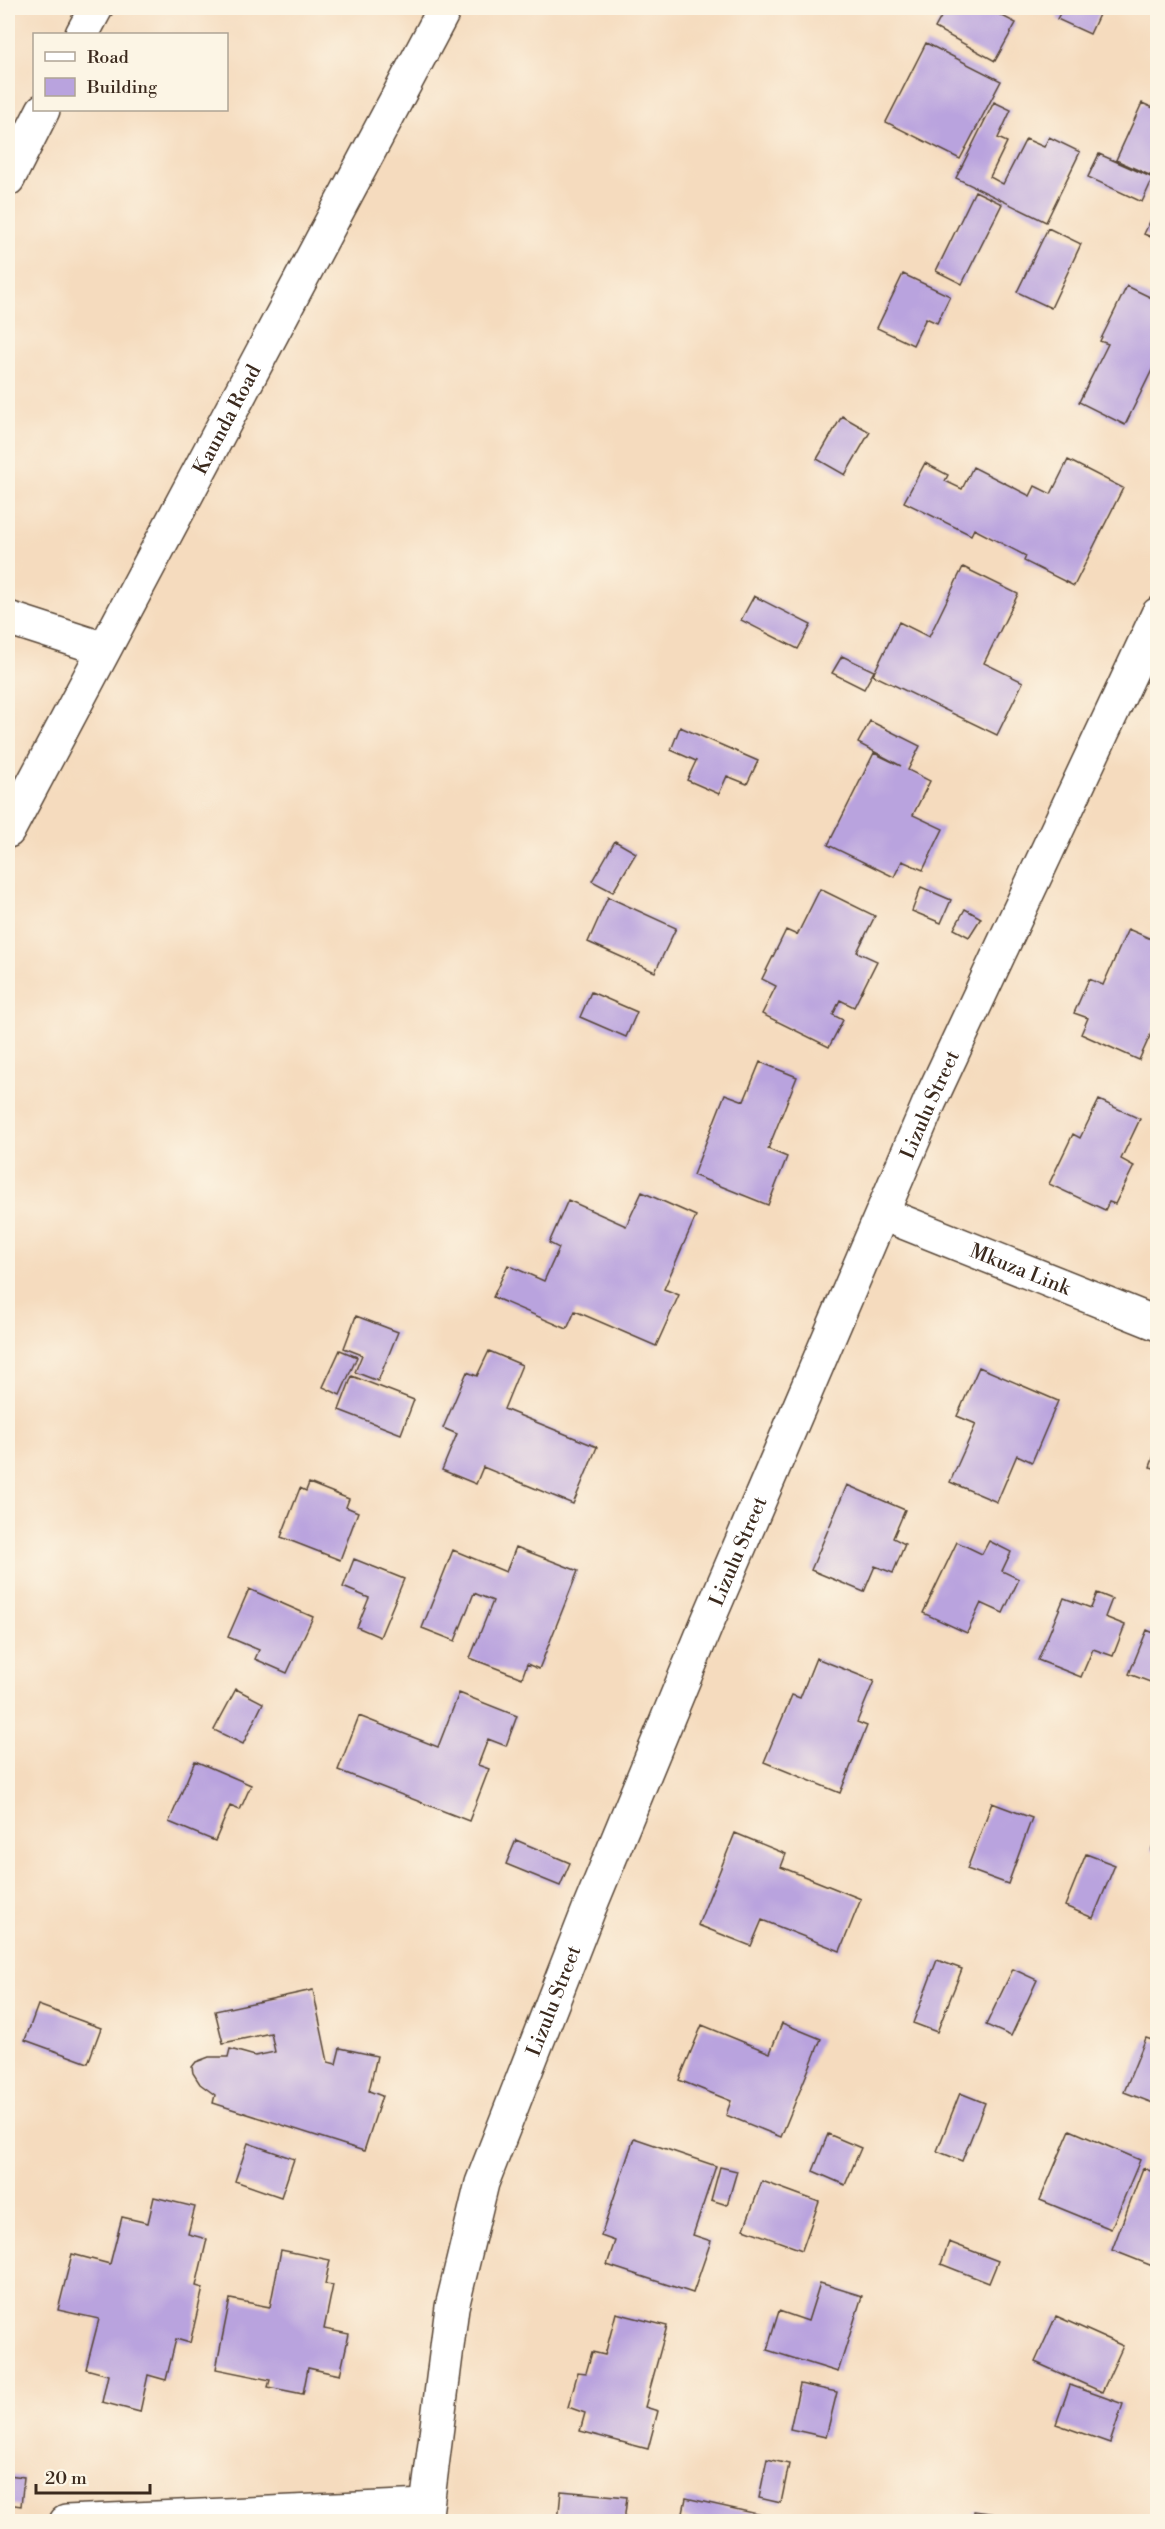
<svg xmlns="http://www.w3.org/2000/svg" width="1165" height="2529" font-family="'Libre Bodoni',serif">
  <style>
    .building { fill: #b9a3de }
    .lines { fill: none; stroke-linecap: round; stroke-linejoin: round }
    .minor-casing { stroke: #574536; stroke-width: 36 }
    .major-casing { stroke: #574536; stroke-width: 36 }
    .minor { stroke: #fff; stroke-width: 33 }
    .major { stroke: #fff; stroke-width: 33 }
    .labels { text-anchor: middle; stroke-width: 6; stroke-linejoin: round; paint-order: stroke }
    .street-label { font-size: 20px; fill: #3b2a1e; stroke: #fcf5e5 }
  </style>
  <rect width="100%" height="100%" fill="#fcf5e5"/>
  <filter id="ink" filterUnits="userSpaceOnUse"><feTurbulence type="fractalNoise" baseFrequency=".0167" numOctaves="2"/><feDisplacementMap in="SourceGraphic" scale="12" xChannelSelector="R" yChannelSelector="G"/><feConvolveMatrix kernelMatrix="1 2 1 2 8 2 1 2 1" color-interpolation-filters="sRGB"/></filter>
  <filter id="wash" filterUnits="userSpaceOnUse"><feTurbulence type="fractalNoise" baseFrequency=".008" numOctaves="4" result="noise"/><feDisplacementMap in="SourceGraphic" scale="24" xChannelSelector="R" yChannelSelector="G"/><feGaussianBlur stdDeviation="1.35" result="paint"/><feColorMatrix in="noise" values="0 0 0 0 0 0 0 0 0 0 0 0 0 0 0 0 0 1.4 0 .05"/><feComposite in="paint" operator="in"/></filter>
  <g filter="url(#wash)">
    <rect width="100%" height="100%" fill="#f5dbbe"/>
    <g id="blocks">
      <path class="building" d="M946 8H987L1016 23 995 61 935 28Z
        M1063 8H1102L1090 34 1057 19Z
        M926 43 1001 81 960 159 886 122Z
        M994 102 1011 110 998 138 1007 142 990 177 1003 184 1026 139 1044 147 1049 137 1080 152 1046 222 956 178Z
        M1142 103 1158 110V179L1116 160Z
        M1099 154 1153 178 1142 202 1088 177Z
        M975 191 1002 204 962 284 936 271Z
        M1158 205V240L1144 234Z
        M1048 228 1081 244 1051 308 1017 292Z
        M903 274 950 296 937 323 926 318 913 345 877 328Z
        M1127 286 1158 301V368L1154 366 1125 425 1079 402 1108 344 1100 341Z
        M842 416 870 432 845 475 817 459Z
        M1068 460 1123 488 1074 586 1024 561 1026 556 974 529 971 535 904 502 925 463 948 475 945 481 962 489 973 467 1030 496 1035 486 1051 494Z
        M963 567 1018 594 984 663 1023 682 997 735 873 675 899 622 929 637Z
        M754 596 811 625 798 649 741 620Z
        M842 656 874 671 864 689 832 673Z
        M870 721 920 746 908 770 930 781 913 815 943 829 923 870 902 861 894 877 828 845 874 753 901 766 858 743Z
        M680 727 758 761 747 784 727 776 719 794 687 780 696 761 671 750Z
        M615 841 636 853 613 892 592 881Z
        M921 887 951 900 941 923 912 911Z
        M820 889 875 916 857 952 877 961 854 1007 840 1000 833 1015 843 1020 829 1047 762 1014 776 986 762 979 786 930 797 935Z
        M608 897 676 928 655 972 588 942Z
        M965 909 981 918 969 937 954 929Z
        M1128 929 1158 942V1018L1139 1060 1081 1034 1088 1018 1074 1013 1089 979 1103 985Z
        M591 992 637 1012 626 1037 580 1017Z
        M760 1062 797 1077 768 1149 787 1157 768 1205 693 1175 725 1094 744 1101Z
        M1099 1100 1140 1119 1121 1159 1134 1166 1115 1204 1109 1202 1105 1210 1049 1184 1073 1134 1080 1138Z
        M642 1192 696 1216 664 1289 679 1295 656 1346 575 1311 567 1329 493 1297 508 1265 544 1281 559 1248 549 1243 568 1200 626 1226Z
        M356 1316 398 1332 378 1381 355 1372 362 1355 344 1348Z
        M340 1350 357 1357 340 1395 323 1387Z
        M489 1351 522 1365 504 1409 597 1447 573 1504 483 1467 476 1484 442 1470 457 1434 443 1428 467 1372 477 1376Z
        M979 1367 1058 1401 1032 1462 1017 1455 997 1502 950 1482 976 1424 957 1416Z
        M352 1376 414 1400 401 1434 339 1410Z
        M1157 1447H1158V1469L1150 1467Z
        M309 1483 349 1499 346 1507 358 1512 340 1560 281 1537 300 1488 306 1491Z
        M847 1485 905 1510 893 1538 905 1544 893 1573 875 1566 864 1592 811 1570Z
        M989 1541 1011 1552 1002 1571 1019 1579 1003 1613 981 1603 967 1633 923 1613 957 1542 982 1554Z
        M516 1547 578 1571 539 1669 527 1664 522 1678 470 1658 493 1601 474 1593 455 1641 422 1628 453 1550 506 1572Z
        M354 1559 404 1579 380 1637 357 1627 369 1598 343 1587Z
        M249 1589 313 1617 287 1673 255 1659 259 1650 228 1637Z
        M1097 1593 1112 1599 1105 1617 1125 1625 1113 1656 1093 1649 1081 1677 1038 1660 1064 1598 1091 1608Z
        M1147 1630 1158 1635V1685L1129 1674Z
        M816 1658 874 1681 857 1722 867 1726 840 1793 764 1762 792 1695 800 1698Z
        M236 1689 263 1703 243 1744 214 1730Z
        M459 1693 517 1716 506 1746 488 1739 478 1765 489 1769 469 1821 338 1770 359 1716 438 1747Z
        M195 1761 251 1785 240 1810 230 1806 215 1841 169 1822Z
        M992 1803 1032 1818 1008 1884 967 1869Z
        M735 1833 786 1854 781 1867 861 1899 840 1951 762 1920 751 1946 698 1925Z
        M1157 1834H1158V1853L1151 1851Z
        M516 1840 570 1863 560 1886 506 1864Z
        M1086 1854 1115 1865 1093 1918 1065 1906Z
        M937 1960 962 1969 937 2032 913 2023Z
        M1013 1969 1037 1980 1011 2036 986 2025Z
        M313 1990 328 2062 336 2064 340 2048 377 2056 369 2091 382 2096 364 2151 213 2103 215 2095 200 2084 193 2073 192 2067 196 2062 209 2057H228L230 2049 255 2056 275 2052 271 2033 223 2043 215 2011Z
        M38 2005 101 2028 88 2063 25 2040Z
        M782 2023 821 2039 781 2137 726 2115 731 2101 679 2080 702 2025 770 2053Z
        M1146 2038 1158 2042V2105L1124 2092Z
        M960 2093 985 2103 962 2161 937 2151Z
        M1070 2130 1140 2160 1111 2229 1040 2200Z
        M828 2134 861 2148 845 2185 813 2171Z
        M634 2138 716 2166 693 2235 711 2241 693 2293 607 2265 615 2241 601 2236Z
        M248 2143 294 2159 281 2197 235 2181Z
        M720 2167 737 2171 727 2205 711 2200Z
        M1143 2168 1158 2174V2261L1155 2267 1112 2250Z
        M762 2181 819 2202 802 2250 744 2229Z
        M154 2197 195 2207 188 2234 207 2239 196 2286 203 2288 190 2343 176 2339 166 2380 148 2375 140 2412 102 2402 108 2375 86 2369 99 2319 58 2310 72 2254 110 2264 122 2217 148 2223Z
        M949 2242 998 2261 989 2283 941 2264Z
        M281 2250 330 2260 325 2284 333 2285 324 2329 349 2334 340 2375 308 2368 303 2394 268 2387 270 2380 216 2369 230 2299 270 2307Z
        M820 2283 862 2296 838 2372 767 2350 779 2311 808 2321Z
        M616 2313 667 2326 645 2407 658 2411 648 2449 580 2431 585 2413 568 2407 578 2372 586 2373 592 2352 605 2355Z
        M1056 2316 1123 2346 1102 2392 1035 2362Z
        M800 2384 837 2392 826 2437 790 2429Z
        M1070 2385 1123 2404 1110 2443 1056 2424Z
        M767 2459 789 2464 781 2503 759 2498Z
        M8 2475 24 2477 21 2506 8 2504Z
        M561 2491 627 2497 624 2522H558Z
        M686 2498 789 2521 788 2522H702L682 2517Z
        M974 2511 1043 2520V2522H973Z"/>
    </g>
  </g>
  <g filter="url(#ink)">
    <use href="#blocks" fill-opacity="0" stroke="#574536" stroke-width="1.5"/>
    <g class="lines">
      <defs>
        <g id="minor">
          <path d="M82 34 96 8"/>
          <path d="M8 179 43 110"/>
          <path d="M8 618 104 649"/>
          <path id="s1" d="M883 1214 1158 1324"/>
          <path d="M66 2522 426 2506"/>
          <path id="s2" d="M425 2522 452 2307 482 2183 589 1909 707 1623 930 1101 1158 614"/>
        </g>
        <g id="major">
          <path id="s3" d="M8 831 445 8"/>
        </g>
      </defs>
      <use href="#minor" class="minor-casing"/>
      <use href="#major" class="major-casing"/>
      <use href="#minor" class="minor"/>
      <use href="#major" class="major"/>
    </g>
  </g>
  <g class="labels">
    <g class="street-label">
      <text dy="7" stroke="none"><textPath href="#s3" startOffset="466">Kaunda Road</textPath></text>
      <text dy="7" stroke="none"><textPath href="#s2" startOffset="1512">Lizulu Street</textPath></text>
      <text dy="7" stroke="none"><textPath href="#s1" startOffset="148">Mkuza Link</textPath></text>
      <text dy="7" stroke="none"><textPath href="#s2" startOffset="1026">Lizulu Street</textPath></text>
      <text dy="7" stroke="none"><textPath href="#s2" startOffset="540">Lizulu Street</textPath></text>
    </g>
  </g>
  <rect width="1165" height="2529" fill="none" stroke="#fcf5e5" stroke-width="30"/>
  <rect x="33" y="33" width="195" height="78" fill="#fcf5e5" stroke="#afa495" stroke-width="1.5"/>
  <rect x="45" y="52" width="30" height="9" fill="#ffffff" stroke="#afa495" stroke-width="1.5"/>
  <text x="87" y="63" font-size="18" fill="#3b2a1e">Road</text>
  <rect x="45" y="78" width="30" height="18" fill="#b9a3de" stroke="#afa495" stroke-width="1.5"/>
  <text x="87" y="93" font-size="18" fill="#3b2a1e">Building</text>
  <path d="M36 2484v9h114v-9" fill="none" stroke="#3b2a1e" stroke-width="3"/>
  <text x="45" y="2484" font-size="18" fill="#3b2a1e" stroke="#fcf5e5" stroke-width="4.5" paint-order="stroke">20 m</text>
</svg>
